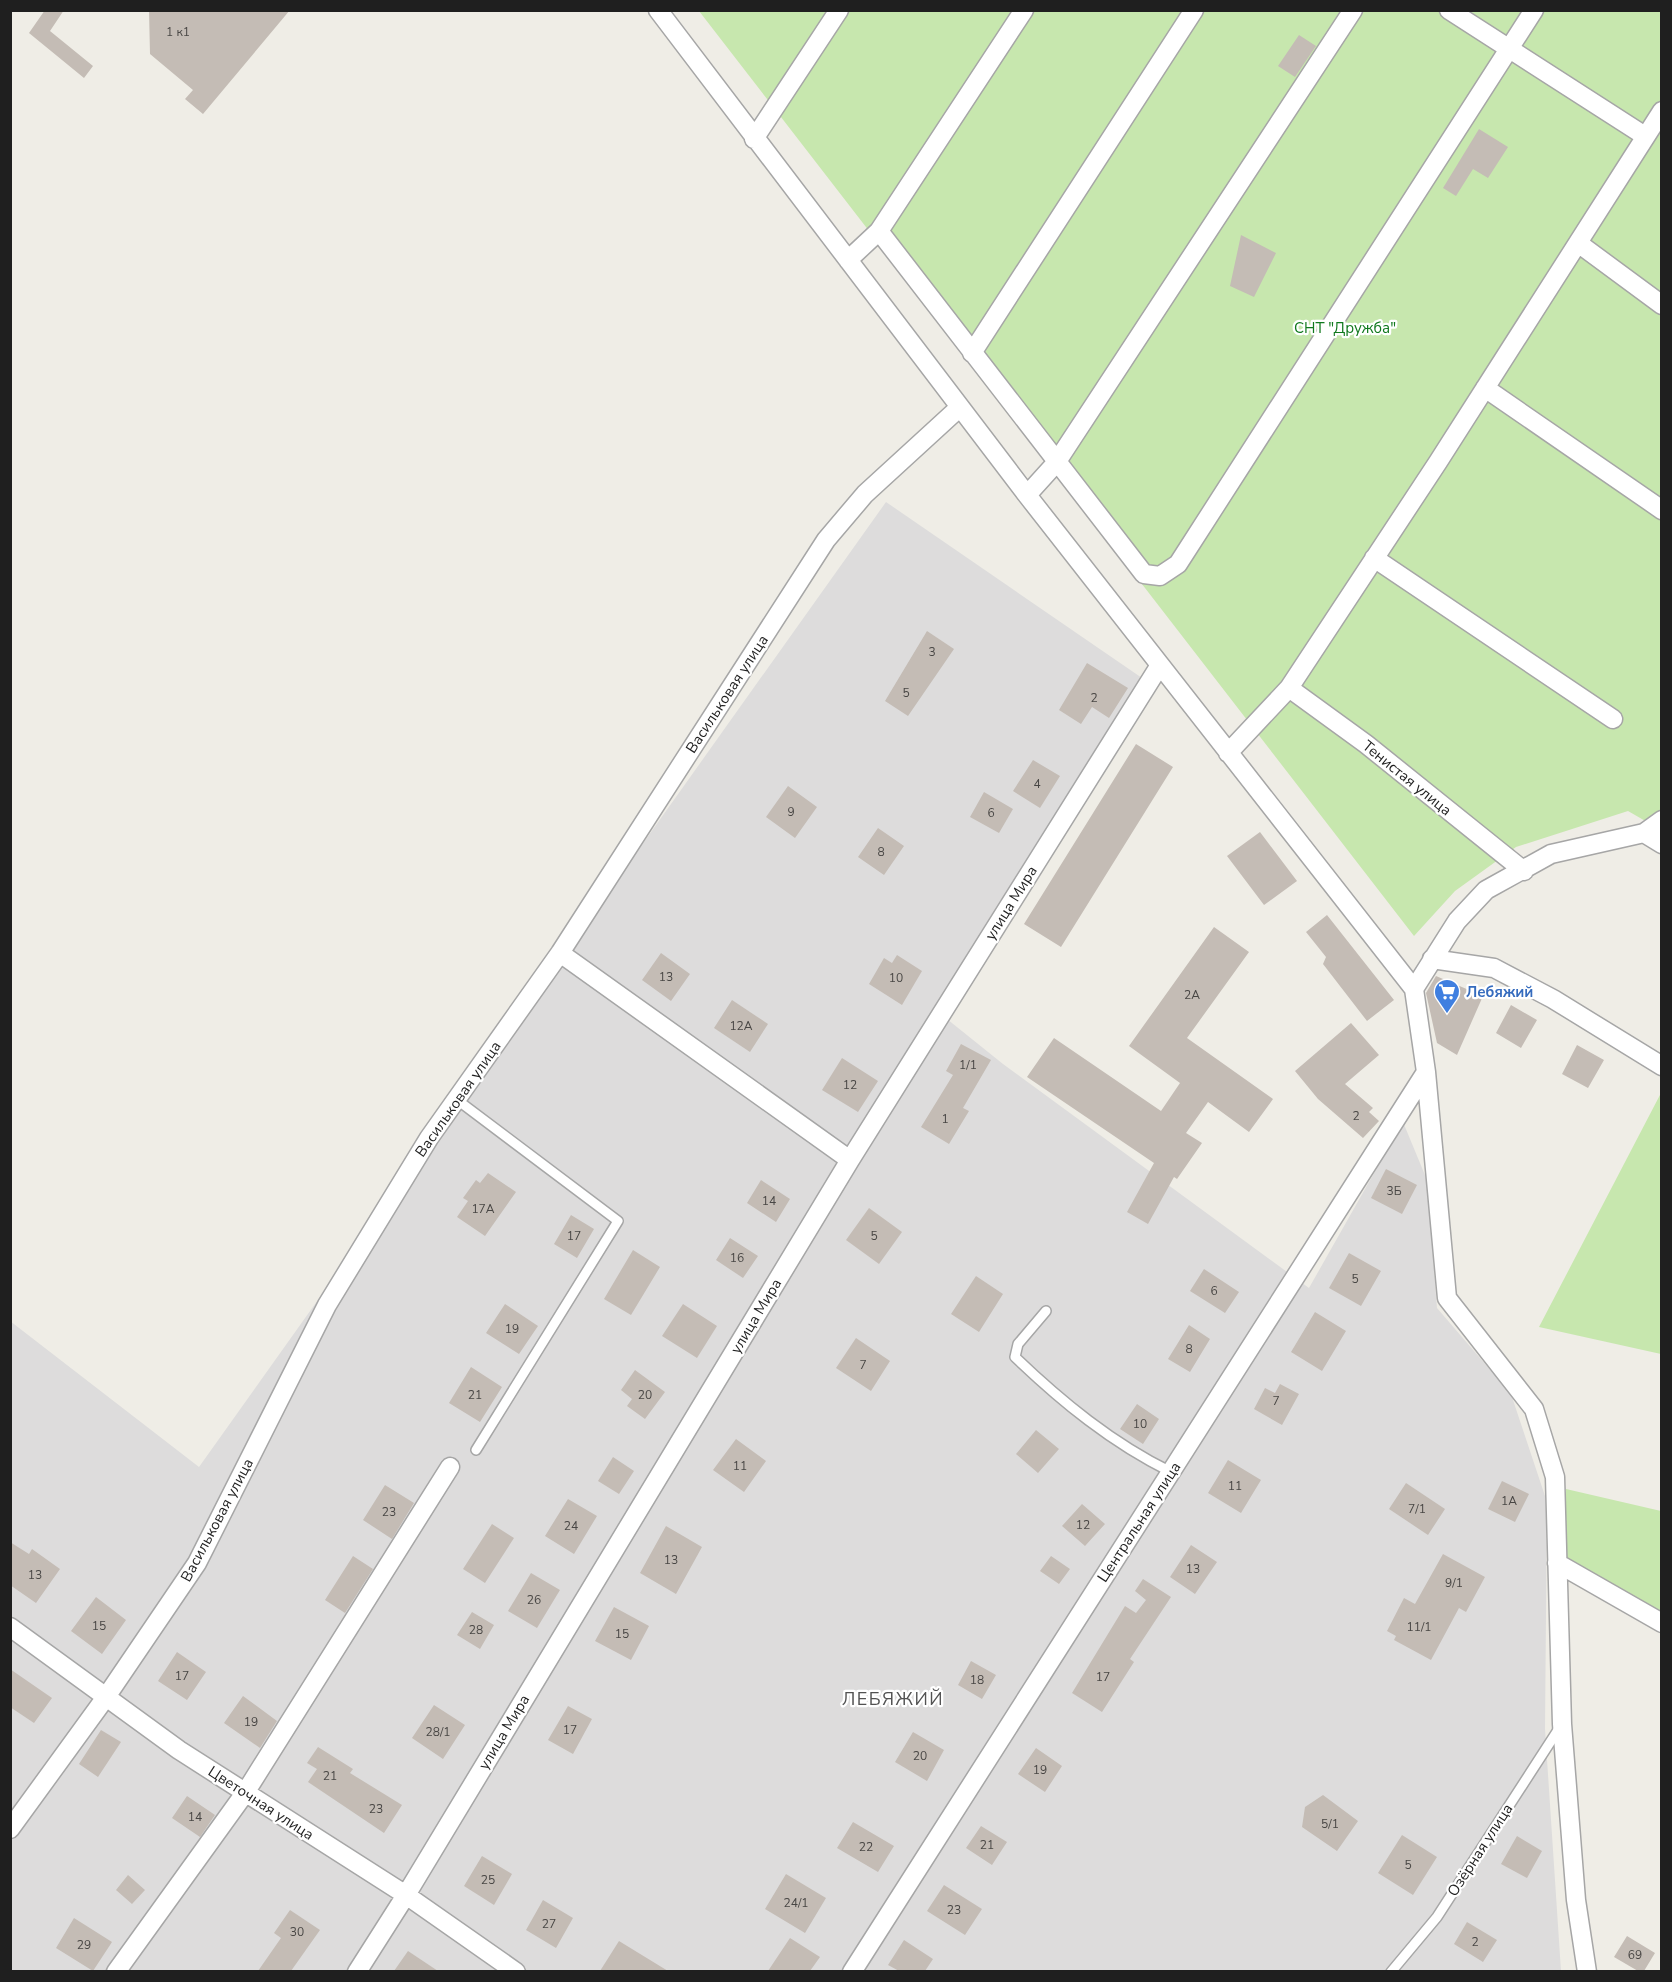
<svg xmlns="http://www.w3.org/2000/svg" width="1672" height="1982" font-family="'Nunito Sans',sans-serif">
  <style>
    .residential { fill: #dddcdc }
    .grass { fill: #c7e7ae }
    .building { fill: #c4bcb5 }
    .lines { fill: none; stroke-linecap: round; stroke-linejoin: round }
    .service-casing { stroke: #a6a6a6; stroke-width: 12 }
    .minor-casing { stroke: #a6a6a6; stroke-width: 21 }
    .service { stroke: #fff; stroke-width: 9 }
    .minor { stroke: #fff; stroke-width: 18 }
    .labels { text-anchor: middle; stroke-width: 4.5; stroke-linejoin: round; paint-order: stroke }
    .number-label { font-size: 12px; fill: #484644 }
    .park-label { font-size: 15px; fill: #11791e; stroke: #fff }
    .street-label { font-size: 15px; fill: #1f1f1f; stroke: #fff }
    .shop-label { font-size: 15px; font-weight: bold; fill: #366cbe; stroke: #fff; text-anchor: start }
    .quarter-label { font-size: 18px; letter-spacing: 1.5px; fill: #525252; stroke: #fff }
  </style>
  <rect width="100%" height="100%" fill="#efede6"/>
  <path class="residential" d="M886 502 1142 678 937 1011 1003 1064 1309 1288 1403 1122 1427 1180 1437 1308 1511 1394 1547 1502 1545 1729 1561 1971H11L10 1321 199 1467Z"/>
  <path class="grass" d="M699 11H1661V830L1628 811 1516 847 1455 891 1414 936Z
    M1661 1093V1354L1539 1327Z
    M1566 1489 1661 1511V1622L1565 1568Z"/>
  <path class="building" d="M45 10H64L50 31 93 66 84 78 29 33Z
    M149 10H290L203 114 185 99 193 90 150 54Z
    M1299 35 1316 46 1295 77 1278 66Z
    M1479 129 1508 147 1488 178 1473 169 1456 196 1443 188Z
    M1241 235 1276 253 1254 297 1230 286Z
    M927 631 954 649 908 716 885 701Z
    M1087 663 1128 688 1109 718 1092 707 1081 724 1059 710Z
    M1136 744 1173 767 1061 947 1024 924Z
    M1033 760 1060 776 1040 808 1013 791Z
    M788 786 817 807 795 838 766 817Z
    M984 792 1013 809 999 833 970 817Z
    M878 828 904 846 884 875 858 857Z
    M1260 832 1297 881 1264 905 1227 856Z
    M1327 915 1394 1000 1367 1021 1323 964 1326 957 1306 932Z
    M1214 927 1249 952 1187 1038 1273 1099 1249 1132 1208 1102 1186 1133 1202 1143 1177 1179 1174 1177 1148 1224 1127 1212 1154 1163 1027 1077 1054 1038 1161 1111 1180 1083 1129 1046Z
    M661 953 690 974 671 1001 642 980Z
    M897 955 922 971 902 1005 869 984 884 958 892 963Z
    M1436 976 1483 996 1457 1055 1437 1043 1426 993Z
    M732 1000 768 1024 750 1052 714 1028Z
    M1511 1005 1537 1020 1521 1048 1496 1033Z
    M1351 1023 1379 1055 1345 1084 1373 1108 1369 1112 1379 1121 1363 1138 1318 1099 1295 1071Z
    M961 1044 991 1060 963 1108 969 1111 949 1144 921 1127 953 1075 946 1071Z
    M1577 1045 1604 1060 1588 1088 1562 1074Z
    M842 1058 878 1081 858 1112 822 1090Z
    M1386 1169 1417 1185 1402 1214 1371 1198Z
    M488 1173 516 1192 485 1236 457 1217 468 1201 463 1198 476 1180 480 1183Z
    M761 1180 790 1199 776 1222 747 1203Z
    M869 1208 902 1232 879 1264 846 1240Z
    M571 1215 594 1229 577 1258 554 1244Z
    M730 1238 758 1256 743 1278 716 1260Z
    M633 1250 660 1267 631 1315 604 1299Z
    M1349 1253 1381 1271 1361 1306 1329 1288Z
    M1204 1269 1239 1292 1225 1313 1190 1291Z
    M976 1276 1003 1294 979 1332 951 1314Z
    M505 1304 538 1326 519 1354 486 1333Z
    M683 1304 717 1326 697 1358 662 1336Z
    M1315 1312 1346 1331 1322 1371 1291 1352Z
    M1189 1325 1210 1339 1190 1372 1168 1359Z
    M856 1338 890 1361 871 1391 836 1368Z
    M471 1367 502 1387 480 1422 449 1403Z
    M635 1370 665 1392 645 1419 627 1406 632 1399 621 1390Z
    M1280 1384 1299 1394 1282 1425 1254 1409 1265 1388 1275 1393Z
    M1137 1404 1159 1419 1143 1444 1120 1429Z
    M1036 1430 1059 1449 1038 1473 1016 1454Z
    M736 1439 766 1461 744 1492 713 1470Z
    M613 1457 634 1471 619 1494 598 1481Z
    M1228 1460 1261 1480 1241 1513 1208 1493Z
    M1502 1481 1529 1494 1515 1522 1488 1509Z
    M1406 1483 1445 1509 1428 1535 1389 1509Z
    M385 1485 414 1503 392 1539 363 1520Z
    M568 1499 597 1516 574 1554 545 1536Z
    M1082 1504 1105 1524 1085 1546 1062 1526Z
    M492 1524 514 1538 485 1583 463 1569Z
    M666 1526 702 1547 676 1594 640 1573Z
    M10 1542 29 1554 32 1549 60 1569 36 1603 10 1585Z
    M1191 1545 1217 1562 1195 1594 1170 1577Z
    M1443 1554 1485 1577 1466 1612 1459 1608 1431 1660 1394 1640 1396 1636 1387 1631 1404 1598 1415 1604Z
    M353 1556 373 1569 345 1613 325 1600Z
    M1051 1556 1070 1569 1059 1584 1040 1571Z
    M531 1573 560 1590 537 1628 508 1611Z
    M1143 1579 1171 1597 1130 1659 1134 1662 1102 1712 1072 1693 1125 1606 1136 1613 1146 1600 1135 1591Z
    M96 1597 126 1620 102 1654 71 1631Z
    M614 1607 649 1626 631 1660 595 1641Z
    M472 1612 494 1625 480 1649 457 1635Z
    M177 1652 206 1672 187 1700 158 1681Z
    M971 1661 996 1675 982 1699 958 1685Z
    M10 1669 52 1698 34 1723 10 1707Z
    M243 1696 277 1721 260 1748 224 1723Z
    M434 1705 465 1725 443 1759 412 1738Z
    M568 1706 592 1719 573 1754 548 1740Z
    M101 1730 121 1742 98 1777 79 1764Z
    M913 1732 944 1750 927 1781 895 1762Z
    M318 1747 353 1769 350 1773 402 1805 384 1833 308 1782 317 1769 307 1763Z
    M1036 1748 1062 1766 1045 1792 1018 1774Z
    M1323 1795 1358 1821 1337 1851 1302 1827 1305 1807Z
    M187 1796 215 1815 200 1837 172 1818Z
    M853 1822 894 1846 878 1872 837 1848Z
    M981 1826 1007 1842 992 1865 966 1848Z
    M1402 1835 1437 1857 1413 1895 1378 1873Z
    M1517 1836 1542 1851 1527 1878 1501 1864Z
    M482 1856 512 1874 494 1905 464 1886Z
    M786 1874 826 1898 805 1933 765 1909Z
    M128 1875 145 1890 132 1904 116 1890Z
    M944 1885 982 1909 965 1935 927 1911Z
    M543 1900 573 1918 556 1948 526 1930Z
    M290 1910 320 1930 291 1971H258L281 1938 274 1933Z
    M74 1918 112 1942 93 1971 56 1948Z
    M1467 1922 1497 1940 1483 1962 1454 1944Z
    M1627 1936 1655 1953 1644 1971H1638L1614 1957Z
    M790 1938 820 1957 810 1971H768Z
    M904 1940 933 1959 925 1971H899L888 1965Z
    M619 1941 668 1971H600Z
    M408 1951 438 1971H394Z"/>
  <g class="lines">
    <defs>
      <path id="service" d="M456 1099 618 1221 476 1450
        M1046 1311 1018 1344 1015 1357C1062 1402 1112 1443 1171 1472
        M1391 1972 1437 1917 1560 1727"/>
      <path id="minor" d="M658 10 1027 495 1414 989 1426 1072 1447 1298 1534 1409 1555 1477 1562 1724 1576 1900 1587 1972
        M1024 10 879 231 1144 574 1160 576 1178 564 1534 10
        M1449 10 1645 136
        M754 139 839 10
        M1578 243 1662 305
        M848 260 879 231
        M972 353 1194 10
        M1485 388 1662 510
        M1027 495 1056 463 1353 10
        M1374 558 1613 719
        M1289 688 1366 744 1524 871
        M1228 753 1289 688 1438 462 1662 111
        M1644 833 1662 820
        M560 953 850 1160
        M1432 959 1494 968 1553 999 1662 1066
        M1414 989 1457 921 1486 890 1551 854 1644 833 1662 844
        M1557 1563 1662 1623
        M10 1627 179 1750 406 1895 516 1972
        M10 1829 106 1697 197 1563 327 1305 429 1138 560 953 826 540 865 494 960 407
        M116 1972 245 1793 450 1467
        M357 1972 406 1895 850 1160 1160 665
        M852 1972 1426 1072"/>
    </defs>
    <use href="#service" class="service-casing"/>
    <use href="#minor" class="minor-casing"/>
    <use href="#service" class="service"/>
    <use href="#minor" class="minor"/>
  </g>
  <defs>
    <symbol id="supermarket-pin" viewBox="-11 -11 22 30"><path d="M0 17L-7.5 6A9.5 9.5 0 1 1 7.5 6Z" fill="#3f7fe0" stroke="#fff"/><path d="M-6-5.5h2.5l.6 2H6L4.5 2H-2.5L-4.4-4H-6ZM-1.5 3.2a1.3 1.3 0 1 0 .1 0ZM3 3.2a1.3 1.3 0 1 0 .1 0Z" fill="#fff"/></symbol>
  </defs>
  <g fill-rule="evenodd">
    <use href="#supermarket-pin" x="1432" y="977" width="30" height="40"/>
  </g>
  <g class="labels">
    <g class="number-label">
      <text x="178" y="36">1 к1</text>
      <text x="932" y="656">3</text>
      <text x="906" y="697">5</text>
      <text x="1094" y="702">2</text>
      <text x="1037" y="788">4</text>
      <text x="791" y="816">9</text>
      <text x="991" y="817">6</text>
      <text x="881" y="856">8</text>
      <text x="666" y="981">13</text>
      <text x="896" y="982">10</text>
      <text x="1192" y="999">2А</text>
      <text x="741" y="1030">12А</text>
      <text x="968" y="1069">1/1</text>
      <text x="850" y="1089">12</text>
      <text x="1356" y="1120">2</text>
      <text x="945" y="1123">1</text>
      <text x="1394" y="1195">3Б</text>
      <text x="769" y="1205">14</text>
      <text x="483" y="1213">17А</text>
      <text x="574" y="1240">17</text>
      <text x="874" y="1240">5</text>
      <text x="737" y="1262">16</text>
      <text x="1355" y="1283">5</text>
      <text x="1214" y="1295">6</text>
      <text x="512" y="1333">19</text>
      <text x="1189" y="1353">8</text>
      <text x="863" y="1369">7</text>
      <text x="475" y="1399">21</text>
      <text x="645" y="1399">20</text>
      <text x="1276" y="1405">7</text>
      <text x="1140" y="1428">10</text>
      <text x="740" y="1470">11</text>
      <text x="1235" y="1490">11</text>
      <text x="1509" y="1505">1А</text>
      <text x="1417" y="1513">7/1</text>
      <text x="389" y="1516">23</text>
      <text x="1083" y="1529">12</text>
      <text x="571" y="1530">24</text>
      <text x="671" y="1564">13</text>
      <text x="1193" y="1573">13</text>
      <text x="35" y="1579">13</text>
      <text x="1454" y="1587">9/1</text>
      <text x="534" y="1604">26</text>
      <text x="99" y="1630">15</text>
      <text x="1419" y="1631">11/1</text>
      <text x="476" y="1634">28</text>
      <text x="622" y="1638">15</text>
      <text x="182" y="1680">17</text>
      <text x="1103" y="1681">17</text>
      <text x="977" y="1684">18</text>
      <text x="251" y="1726">19</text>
      <text x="570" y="1734">17</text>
      <text x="438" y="1736">28/1</text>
      <text x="920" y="1760">20</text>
      <text x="1040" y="1774">19</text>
      <text x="330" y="1780">21</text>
      <text x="376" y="1813">23</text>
      <text x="195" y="1821">14</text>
      <text x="1330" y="1828">5/1</text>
      <text x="987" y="1849">21</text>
      <text x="866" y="1851">22</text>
      <text x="1408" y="1869">5</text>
      <text x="488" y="1884">25</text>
      <text x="796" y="1907">24/1</text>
      <text x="954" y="1914">23</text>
      <text x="549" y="1928">27</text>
      <text x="297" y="1936">30</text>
      <text x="1475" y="1946">2</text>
      <text x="84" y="1949">29</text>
      <text x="1635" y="1959">69</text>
    </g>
    <g class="park-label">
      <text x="1345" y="333">СНТ "Дружба"</text>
    </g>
    <g class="street-label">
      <text transform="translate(727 694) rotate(-57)" y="5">Васильковая улица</text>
      <text transform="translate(1407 778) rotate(39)" y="5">Тенистая улица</text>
      <text transform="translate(1011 903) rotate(-58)" y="5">улица Мира</text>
      <text transform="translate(458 1099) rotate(-55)" y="5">Васильковая улица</text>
      <text transform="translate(756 1316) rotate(-59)" y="5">улица Мира</text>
      <text transform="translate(217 1520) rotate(-62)" y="5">Васильковая улица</text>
      <text transform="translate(1139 1522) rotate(-57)" y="5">Центральная улица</text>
      <text transform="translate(504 1732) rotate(-59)" y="5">улица Мира</text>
      <text transform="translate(261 1803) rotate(33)" y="5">Цветочная улица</text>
      <text transform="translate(1480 1850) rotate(-57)" y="5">Озёрная улица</text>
    </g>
    <g class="shop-label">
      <text x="1466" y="997">Лебяжий</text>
    </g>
    <g class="quarter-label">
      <text x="893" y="1705">ЛЕБЯЖИЙ</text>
    </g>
  </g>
  <rect width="1672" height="1982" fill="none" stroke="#1f1f1f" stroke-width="24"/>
</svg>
